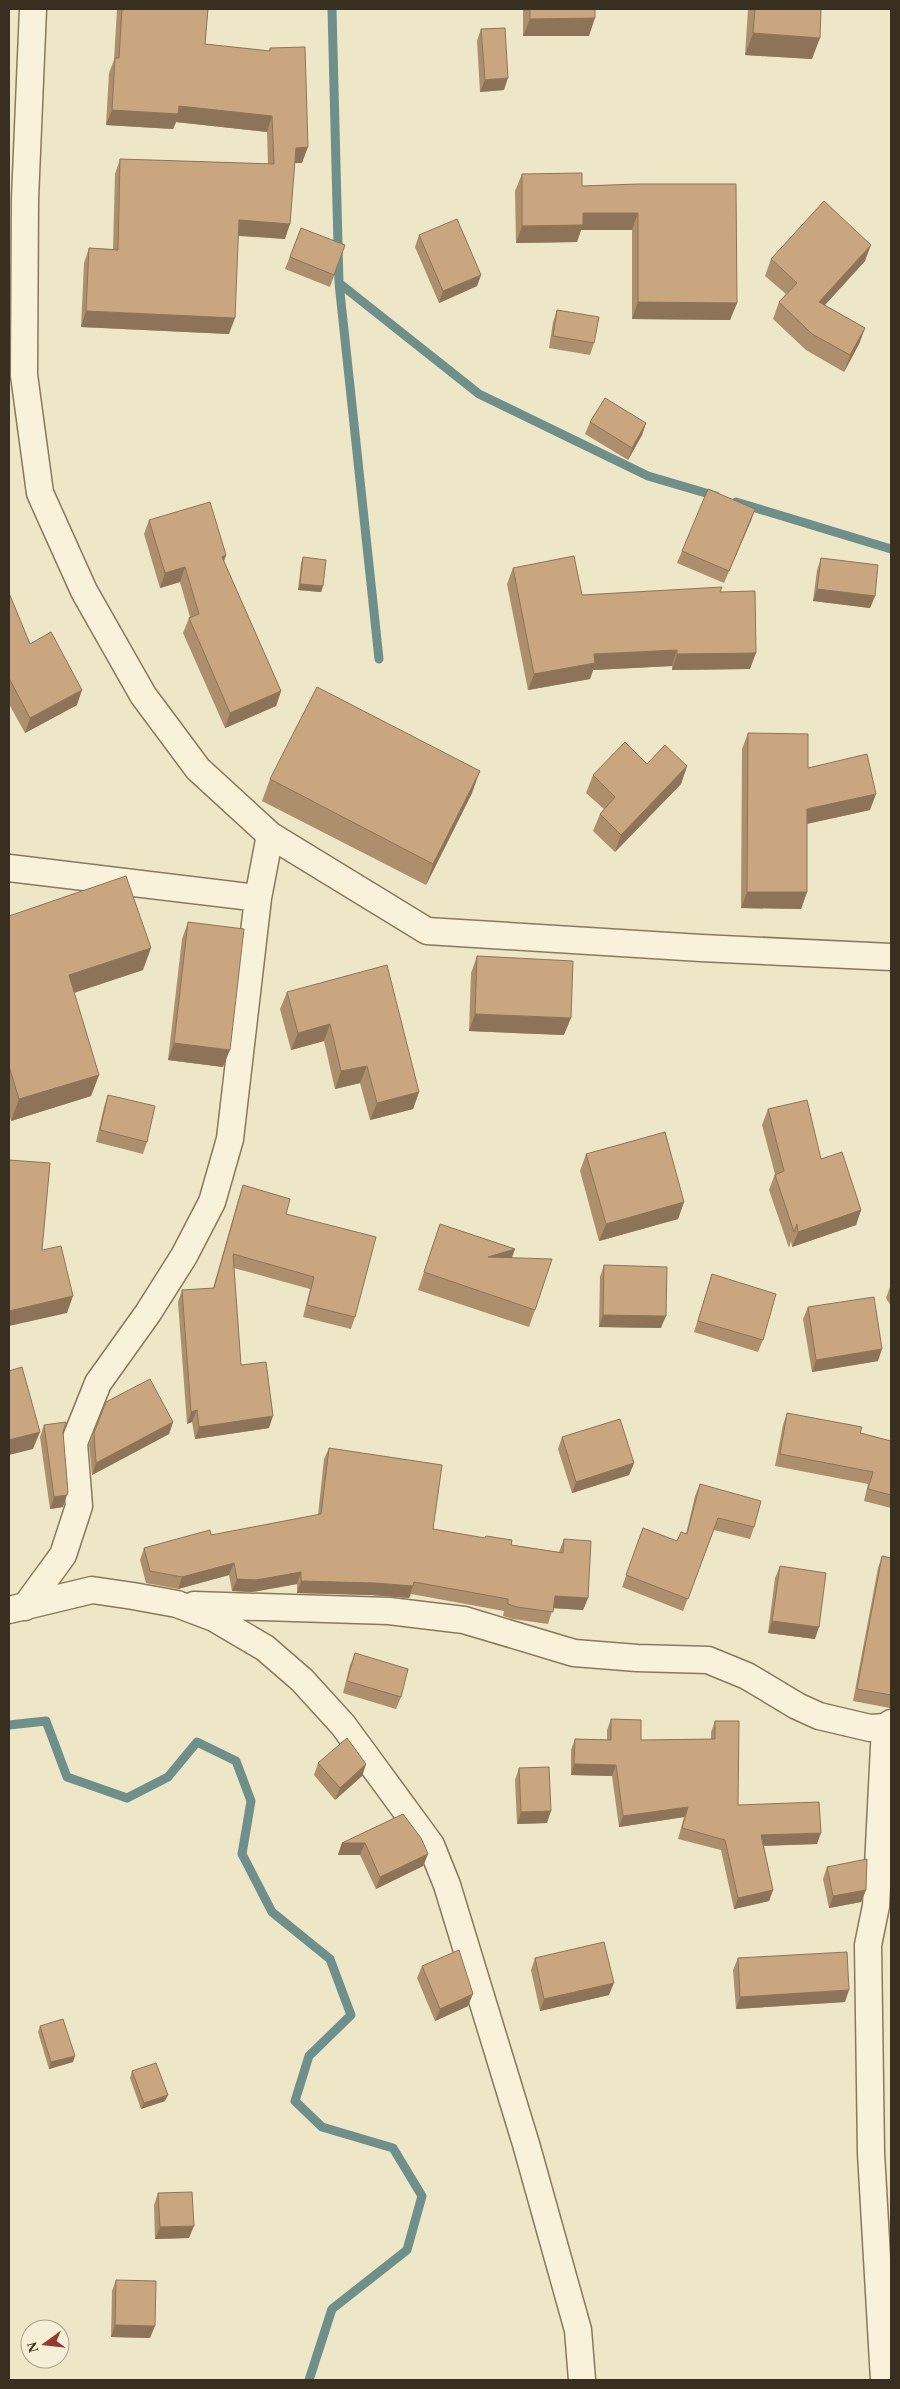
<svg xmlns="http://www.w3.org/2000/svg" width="900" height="2389" font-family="'Times New Roman',serif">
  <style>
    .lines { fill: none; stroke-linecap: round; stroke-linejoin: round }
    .stream { stroke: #6f8f8b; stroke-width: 9 }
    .street-casing { stroke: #88795d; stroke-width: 29 }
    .street { stroke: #f8f2da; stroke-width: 26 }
    .wall { fill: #ad8f6d }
    .shaded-wall { fill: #8d7459 }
    .building { fill: #c9a67f; stroke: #8d7459 }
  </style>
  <rect width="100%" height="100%" fill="#ede6c7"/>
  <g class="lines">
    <path class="stream" d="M332 9 339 283 379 659
      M339 283 479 394 648 476 716 496
      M736 502 891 549
      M9 1725 46 1721 67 1777 127 1798 168 1777 197 1742 236 1761 251 1801 242 1854 272 1912 330 1959 351 2015 309 2056 295 2101 322 2127 393 2148 422 2196 407 2250 332 2309 309 2380"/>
    <defs>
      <path id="street" d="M33 9 25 199 24 375 40 493 84 591 143 695 198 769 270 835 427 931 701 948 891 957
        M9 868 258 898
        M194 1605 389 1611 464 1620 574 1653 637 1658 708 1660 747 1676 797 1706 819 1716 870 1728 885 1727 891 1723
        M25 1607 63 1555 79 1506 74 1443 98 1383 148 1313 184 1256 212 1202 230 1139 258 898 270 835
        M9 1610 92 1590 133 1596 177 1604 214 1618 265 1648 302 1680 343 1725 431 1845 447 1885 526 2144 578 2330 582 2380
        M884 2380 871 2153 868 1945 876 1906 885 1727 891 1729"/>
    </defs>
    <use href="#street" class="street-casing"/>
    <use href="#street" class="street"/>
  </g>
  <path class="wall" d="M117 9H208L205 44 269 51 270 48 302 163H295L285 239 238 236 229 334 81 327 84 263 89 248 113 249 115 174 120 159 268 164 267 132 176 122 173 129 106 125 109 73 114 60Z
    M523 9H595L589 36H523Z
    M748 9H821L812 59 745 55Z
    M481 29 504 90 480 92 477 41Z
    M522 174 582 186 638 184 737 303 730 320 632 319V230H581L577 242 516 243 515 191Z
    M301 228 345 245 330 287 285 269Z
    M419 235 481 275 477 286 439 303 415 247Z
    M771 259 865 261 825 305 865 328 859 344 844 372 806 350 773 319 779 302 786 294 765 276Z
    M557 310 594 343 590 355 549 348 553 322Z
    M590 422 646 423 642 435 628 460 585 434Z
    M755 509 724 583 677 563 682 551Z
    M149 520 226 555 224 561 281 691 276 706 225 728 183 633 189 618 190 617 180 582 160 588 144 534Z
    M303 557 323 586 321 592 298 590 301 563Z
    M821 558 875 596 870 608 813 601 817 570Z
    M513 568 582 595 720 592 750 669 672 670V666L593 670 590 679 528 690 507 584Z
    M9 593 30 644 77 705 25 733 9 704Z
    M748 733 808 768 870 810 807 824V892L801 909 741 908 742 749Z
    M647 764 687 766 681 784 615 852 593 831 600 814 604 809 586 793 593 775Z
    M270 779 472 793 426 885 262 801Z
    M9 916 143 970 74 993 99 1075 91 1096 11 1121 9 1114Z
    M188 922 223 1067 168 1060 182 939Z
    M477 956 564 1035 469 1031 471 973Z
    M287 992 419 1092 413 1109 370 1120 360 1083 335 1089 324 1041 291 1050 280 1009Z
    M108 1095 147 1142 143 1154 96 1142 104 1107Z
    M768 1109 821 1159 861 1210 856 1225 792 1247 791 1241 789 1248 769 1190 775 1174 762 1125Z
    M891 1140V1151L890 1145Z
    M586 1154 684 1202 678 1219 599 1241 580 1171Z
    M243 1185 286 1214 355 1317 351 1329 303 1317 310 1289 234 1268 241 1365 269 1428 195 1439 192 1422 187 1424 178 1302 182 1290 213 1288 239 1197Z
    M440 1224 512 1258 535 1310 529 1327 418 1290Z
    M604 1265 661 1328 599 1327 600 1277Z
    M712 1274 763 1340 758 1352 694 1332Z
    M891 1284V1306L886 1298Z
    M808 1307 878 1361 812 1372 803 1319Z
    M787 1413 891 1441V1508L864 1501 868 1484 775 1466 783 1425Z
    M173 1422 169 1434 92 1475 89 1445 94 1433Z
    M44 1425 63 1432V1507L50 1509 40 1437Z
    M562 1437 634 1463 629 1475 572 1493 558 1449Z
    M329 1448 433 1529 511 1545 559 1552 564 1539 588 1598 583 1610 553 1608 548 1624 513 1619 503 1616 504 1611 411 1594 409 1598 371 1595 297 1593V1584L252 1592 232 1591 229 1575 178 1589 146 1583 140 1560 144 1548 318 1515 324 1459Z
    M700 1484 754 1527 750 1539 714 1530 683 1611 622 1587 643 1528 677 1541 686 1534 695 1496Z
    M882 1556 891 1558V1703L890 1708 853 1701 878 1568Z
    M780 1566 815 1639 768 1633 775 1578Z
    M355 1653 401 1697 396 1709 343 1693 350 1665Z
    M611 1719 641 1740 711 1739V1732L715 1721 738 1805 817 1844 764 1846 773 1890 769 1901 734 1909 721 1850 678 1839 684 1817 619 1827 612 1776 571 1775V1750L575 1739 607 1740V1730Z
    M318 1763 366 1764 362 1776 335 1800 314 1775Z
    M519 1768 547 1823 517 1824 515 1780Z
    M403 1814 428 1854 423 1866 376 1889 360 1855H338L342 1843Z
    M827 1867 866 1890 861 1902 829 1908 823 1879Z
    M535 1958 609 1995 540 2011 531 1970Z
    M738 1958 845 2002 736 2009 733 1970Z
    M422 1966 468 2006 435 2021 417 1978Z
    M40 2026 73 2062 49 2069 38 2032Z
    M132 2071 165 2101 141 2109 130 2078Z
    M158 2193 189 2238 155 2239 154 2205Z
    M116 2280 150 2338 111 2337 112 2291Z"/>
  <path class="shaded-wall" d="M595 18 589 36H523L530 19Z
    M753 33 820 38 812 59 745 55Z
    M508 78 504 90 480 92 485 80Z
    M179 106 272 116 267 132 176 122 173 129 106 125 112 110Z
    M308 147 302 163H290L296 148Z
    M583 213H638L632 230H581L577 242 516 243 522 226Z
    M239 220 290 224 285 239 233 235Z
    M871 245 865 261 813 318 819 302Z
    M481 275 477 286 439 303 443 291Z
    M638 302 737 303 730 320 632 319Z
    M86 311 235 318 229 334 81 327Z
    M865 328 859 344 844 372 850 355Z
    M646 423 642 435 628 460 632 448Z
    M755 509 751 521 724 583 729 571Z
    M226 555 221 570 222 557Z
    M185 567 180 582 160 588 165 573Z
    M300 584 323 586 321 592 298 590Z
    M817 589 875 596 870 608 813 601Z
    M677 650 672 666 593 670 590 679 528 690 534 674 594 654Z
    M756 653 750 669 672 670 677 654Z
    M82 690 77 705 25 733 30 718Z
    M281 691 276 706 225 728 230 713Z
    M687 766 681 784 615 852 621 835Z
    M480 771 472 793 426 885 433 864Z
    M876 794 870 810 801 825 807 809Z
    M747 892H807L801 909 741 908Z
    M151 948 143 970 61 997 69 975Z
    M475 1014 571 1018 564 1035 469 1031Z
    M330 1024 324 1041 291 1050 298 1033Z
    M174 1043 230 1050 223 1067 168 1060Z
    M367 1066 360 1083 335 1089 341 1071Z
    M99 1075 91 1096 11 1121 19 1099Z
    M419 1092 413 1109 370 1120 377 1103Z
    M684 1202 678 1219 599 1241 606 1224Z
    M861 1210 856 1225 792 1247 798 1232Z
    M515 1249 509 1266 488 1257Z
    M73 1296 67 1313 9 1326V1311Z
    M603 1315 666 1316 661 1328 599 1327Z
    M882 1349 878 1361 812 1372 816 1360Z
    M197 1410 192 1422 187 1424 191 1412Z
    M273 1416 269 1428 195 1439 199 1427Z
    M173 1422 169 1434 92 1475 96 1463Z
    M40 1432 33 1449 9 1455V1440Z
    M634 1463 629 1475 572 1493 576 1482Z
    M67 1495 63 1507 50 1509 54 1497Z
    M234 1563 229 1575 178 1589 182 1577Z
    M301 1572 297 1584 252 1592 232 1591 237 1579Z
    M301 1581 375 1583 413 1586 409 1598 371 1595 297 1593Z
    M555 1596 588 1598 583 1610 551 1608Z
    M772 1621 819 1627 815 1639 768 1633Z
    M366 1764 362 1776 335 1800 340 1788Z
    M574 1764 616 1765 612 1776 571 1775Z
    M688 1807 684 1817 619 1827 623 1816Z
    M551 1811 547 1823 517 1824 521 1812Z
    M821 1833 817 1844 757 1846 761 1835Z
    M342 1843H365L360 1855H338Z
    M428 1854 423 1866 376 1889 380 1877Z
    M773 1890 769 1901 734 1909 738 1898Z
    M866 1890 861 1902 829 1908 833 1896Z
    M614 1983 609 1995 540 2011 544 1999Z
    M849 1990 845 2002 736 2009 740 1997Z
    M473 1994 468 2006 435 2021 440 2009Z
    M75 2056 73 2062 49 2069 51 2062Z
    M168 2095 165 2101 141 2109 144 2103Z
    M194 2226 189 2238 155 2239 160 2227Z
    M115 2325 155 2326 150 2338 111 2337Z"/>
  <path class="building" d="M122 9H208L205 44 270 51V48L305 47 308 147 296 148 290 224 239 220 235 318 86 311 89 248 118 250 120 159 274 164 272 116 179 106 178 114 112 110 115 58H119Z
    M530 9H595V18L530 19Z
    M755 9H821L820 38 753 33Z
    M505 28 508 78 485 80 481 29Z
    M582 173V186L638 184H736L737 303 638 302V213H583V225L522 226V174Z
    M824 201 871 245 819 302 865 328 850 355 812 334 779 302 797 283 771 259Z
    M457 219 481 275 443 291 419 235Z
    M301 228 345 245 334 275 290 257Z
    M557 310 599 317 594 343 553 336Z
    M605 398 646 423 632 448 590 422Z
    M708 489 755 509 729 571 682 551Z
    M210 502 226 555 222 557 281 691 230 713 189 618 199 614 185 567 165 573 149 520Z
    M574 556 582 595 722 587 720 592 755 591 756 653 677 654V650L594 654 595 663 534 674 513 568Z
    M303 557 326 560 323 586 300 584Z
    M821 558 878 565 875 596 817 589Z
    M9 593 30 644 51 632 82 690 30 718 9 678Z
    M317 687 480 771 433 864 270 779Z
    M748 733 808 734V768L867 754 876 794 807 809V892H747Z
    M625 742 647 764 665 745 687 766 621 835 600 814 615 797 593 775Z
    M126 876 151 948 69 975 99 1075 19 1099 9 1066V916Z
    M188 922 244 929 230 1050 174 1043Z
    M477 956 573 961 571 1018 475 1014Z
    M387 965 419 1092 377 1103 367 1066 341 1071 330 1024 298 1033 287 992Z
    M108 1095 155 1106 147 1142 100 1130Z
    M807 1100 821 1159 842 1152 861 1210 798 1232 797 1224 794 1232 775 1175 784 1171 768 1109Z
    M665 1132 684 1202 606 1224 586 1154Z
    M9 1160 50 1163 42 1250 61 1246 73 1296 9 1311Z
    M243 1185 290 1199 286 1214 376 1237 355 1317 307 1305 314 1277 233 1254 241 1365 266 1362 273 1416 199 1427 197 1410 191 1412 182 1290 214 1288Z
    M440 1224 515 1249 488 1257 552 1259 535 1310 424 1272Z
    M604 1265 667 1267 666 1316 603 1315Z
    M712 1274 776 1294 763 1340 698 1321Z
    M874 1297 882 1349 816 1360 808 1307Z
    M22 1367 40 1432 9 1440V1371Z
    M150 1379 173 1422 96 1463 94 1433 106 1402Z
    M787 1413 862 1427 860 1433 891 1441V1495L868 1489 873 1472 780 1454Z
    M620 1419 634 1463 576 1482 562 1437Z
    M66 1422 63 1432 68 1492 67 1495 54 1497 44 1425Z
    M329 1448 442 1465 433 1529 485 1538 486 1536 512 1540 511 1545 563 1553 564 1539 591 1541 588 1598 555 1596 553 1612 517 1607 508 1604V1599L414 1582 413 1586 375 1583 301 1581V1572L256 1580 237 1579 234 1563 182 1577 150 1571 144 1548 210 1530 211 1535 321 1514Z
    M700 1484 761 1501 754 1527 718 1518 688 1599 626 1575 643 1528 677 1541 681 1532 687 1534Z
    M882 1556 891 1558V1695L857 1689Z
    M780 1566 826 1573 819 1627 772 1621Z
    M355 1653 408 1669 401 1697 347 1681Z
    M611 1719 641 1720V1740L715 1739V1721H739L738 1805 819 1802 821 1833 761 1835 773 1890 738 1898 725 1840 682 1828 688 1807 623 1816 616 1765 574 1764 575 1739 611 1740Z
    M347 1738 366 1764 340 1788 318 1763Z
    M549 1767 551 1811 521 1812 519 1768Z
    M403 1814 421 1838 428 1854 380 1877 365 1843H342Z
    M867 1859 866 1890 833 1896 827 1867Z
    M604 1942 614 1983 544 1999 535 1958Z
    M459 1950 473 1994 440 2009 422 1966Z
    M847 1952 849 1990 740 1997 738 1958Z
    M63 2019 75 2056 51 2062 40 2026Z
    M156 2063 168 2095 144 2103 132 2071Z
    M192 2192 194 2226 160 2227 158 2193Z
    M116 2280 156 2281 155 2326 115 2325Z"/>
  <rect width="900" height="2389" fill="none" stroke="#392f20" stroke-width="20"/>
  <g transform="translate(45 2344) rotate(255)"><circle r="24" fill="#f5efd7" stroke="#aaa28e"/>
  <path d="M0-4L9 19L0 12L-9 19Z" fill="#953a2f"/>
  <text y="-8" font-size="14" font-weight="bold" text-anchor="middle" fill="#392f20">N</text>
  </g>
</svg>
